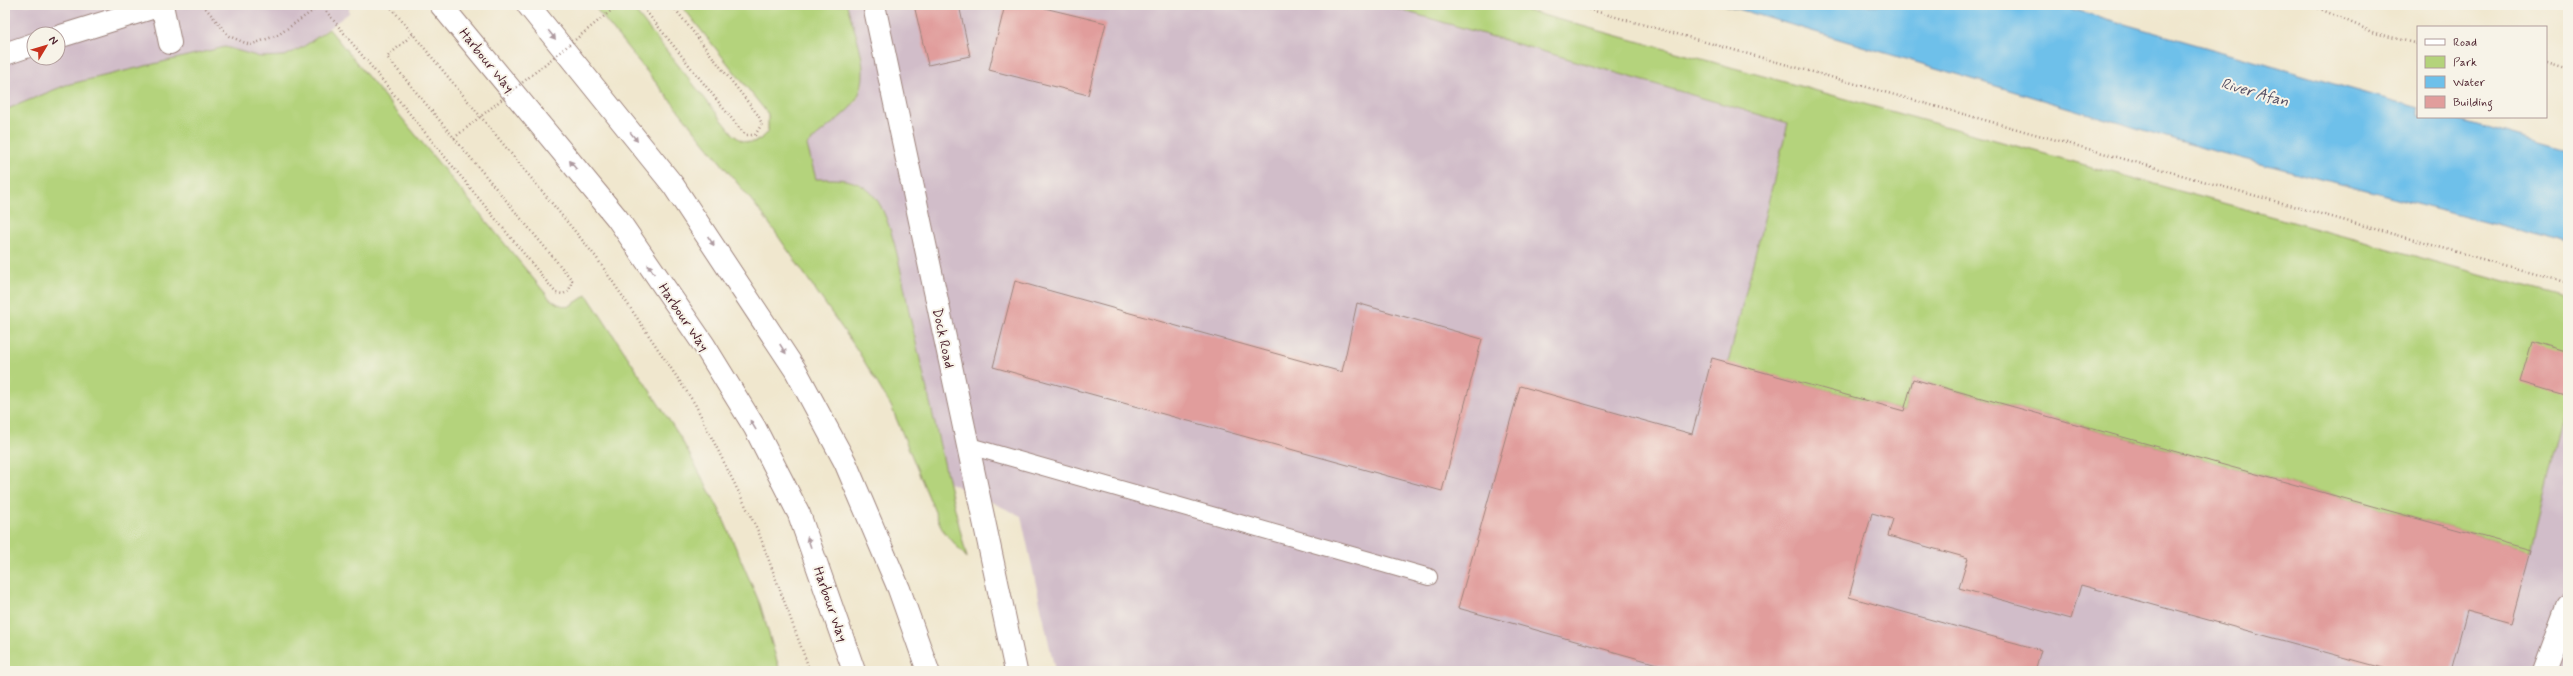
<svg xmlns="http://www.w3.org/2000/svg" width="2573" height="676" font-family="Mynerve,sans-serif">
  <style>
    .industrial { fill: #d1bdc9; fill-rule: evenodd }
    .green { fill: #b4d37b; stroke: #7f7953 }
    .water { fill: #6ec0ea; stroke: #5c708a }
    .building { fill: #e19d9c }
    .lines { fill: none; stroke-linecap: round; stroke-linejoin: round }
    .lane-casing { stroke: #9d837c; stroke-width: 18 }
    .street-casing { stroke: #9d837c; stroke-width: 24 }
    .primary-casing { stroke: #9d837c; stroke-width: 24 }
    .path { stroke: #9d837c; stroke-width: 2.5; stroke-dasharray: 1 3; stroke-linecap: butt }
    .lane { stroke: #fff; stroke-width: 16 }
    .street { stroke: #fff; stroke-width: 22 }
    .primary { stroke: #fff; stroke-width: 22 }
    .path-bridge { stroke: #9d837c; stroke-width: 2.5; stroke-dasharray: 1 3; stroke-linecap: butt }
    .oneway { fill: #ae9aa0 }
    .labels { text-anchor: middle; stroke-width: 4; stroke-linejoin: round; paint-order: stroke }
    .street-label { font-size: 14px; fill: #4a1f2b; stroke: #f7f3e8 }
    .water-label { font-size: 15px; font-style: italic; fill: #554f64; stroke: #f7f3e8 }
  </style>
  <rect width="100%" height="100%" fill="#f7f3e8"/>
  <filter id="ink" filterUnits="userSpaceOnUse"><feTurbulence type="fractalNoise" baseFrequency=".025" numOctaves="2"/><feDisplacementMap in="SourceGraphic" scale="8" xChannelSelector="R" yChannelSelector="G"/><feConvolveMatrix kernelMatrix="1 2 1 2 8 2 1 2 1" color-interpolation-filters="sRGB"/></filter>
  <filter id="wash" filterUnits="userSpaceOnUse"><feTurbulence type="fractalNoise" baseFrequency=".012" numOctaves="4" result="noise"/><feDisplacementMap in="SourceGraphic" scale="16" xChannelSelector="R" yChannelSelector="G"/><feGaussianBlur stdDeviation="0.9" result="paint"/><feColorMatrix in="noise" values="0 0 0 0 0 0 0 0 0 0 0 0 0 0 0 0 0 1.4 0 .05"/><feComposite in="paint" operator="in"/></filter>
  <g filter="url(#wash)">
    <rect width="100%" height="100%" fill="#f0e7ce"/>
    <path class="industrial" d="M5 5H349V13L303 47 285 56 260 57 225 47 66 85 5 110ZM34 34H58V58H34Z
      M847 5H1384L1906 158 2568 319V671H1055L1021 516 948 482 897 258 881 208 875 197 859 183 849 180 816 179 807 144 848 110 857 101 863 85V64Z"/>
    <path class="green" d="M593 5H630L734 135C746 146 758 144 768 132V114L681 5H847C856 38 877 80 849 109 836 122 820 132 807 145L816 179C838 179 858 177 874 196 893 218 904 287 910 317 929 397 947 478 967 558L942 529 891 406 858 351 764 216Z
      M1384 5H1506L2563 297 2568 300V402L2531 550 1913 379 1904 411 1728 363 1788 123Z
      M329 29 550 299 558 304 568 307 587 295 679 435 719 509 760 604 780 671H5V110L66 85 225 47 260 57 285 56 303 47Z"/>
    <path class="water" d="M1725 5H2058L2418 108V117H2449L2568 151V244L2203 148Z"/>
    <g id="blocks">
      <path class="building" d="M914 5H959L970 56 928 65Z
        M1005 5H1032L1106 23 1088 95 989 70Z
        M1015 281 1342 372 1357 303 1482 339 1442 491 993 367Z
        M2532 341 2568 352V396L2520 382Z
        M1712 358 1904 411 1913 379 2531 550 2511 623 2467 611 2451 671H2394L2081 585 2071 619 1959 588 1968 558 1888 536 1893 519 1872 513 1849 597 2041 650 2035 671H1682L1458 608 1520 386 1692 434Z"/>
    </g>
  </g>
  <g filter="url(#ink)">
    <use href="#blocks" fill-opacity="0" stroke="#9d837c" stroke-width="1"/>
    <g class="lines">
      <defs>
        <path id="lane" d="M966 445 1429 577"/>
        <path id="street" d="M162 5 170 43
          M874 5 1016 671
          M58 37 161 5
          M5 54 34 44
          M2544 671 2568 606"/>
        <path id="primary" d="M441 5 617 218 704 345 755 428 799 514 854 671
          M528 5 673 185 796 371 845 462 899 589 928 671"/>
      </defs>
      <use href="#lane" class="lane-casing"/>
      <use href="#street" class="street-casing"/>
      <use href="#primary" class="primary-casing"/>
      <path class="path" d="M203 5 229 36 250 45 278 35 321 5
        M321 5 556 293 563 294 569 291 572 280 387 57 413 34
        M389 5 596 257 695 404 758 531 810 671
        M641 5 740 129 746 135H755L762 124 758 115 672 5
        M1573 5 2568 283
        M2311 5 2375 33 2418 44
        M2546 62 2568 69"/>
      <use href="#lane" class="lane"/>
      <use href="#street" class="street"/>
      <use href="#primary" class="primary"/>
      <path class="path-bridge" d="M454 138 618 5"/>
    </g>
    <defs><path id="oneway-solid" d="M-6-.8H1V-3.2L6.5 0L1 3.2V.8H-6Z"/></defs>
    <g class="oneway">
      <use href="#oneway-solid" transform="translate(552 35) rotate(51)"/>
      <use href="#oneway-solid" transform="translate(634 137) rotate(51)"/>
      <use href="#oneway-solid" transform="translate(573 165) rotate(-129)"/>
      <use href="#oneway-solid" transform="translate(711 241) rotate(56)"/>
      <use href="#oneway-solid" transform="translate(651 269) rotate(-124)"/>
      <use href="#oneway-solid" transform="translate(783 349) rotate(57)"/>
      <use href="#oneway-solid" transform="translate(753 425) rotate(-121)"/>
      <use href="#oneway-solid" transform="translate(809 542) rotate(-109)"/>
    </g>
  </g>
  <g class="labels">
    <g class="street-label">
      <text transform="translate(487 60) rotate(51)" y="5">Harbour Way</text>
      <text transform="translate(684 317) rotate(56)" y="5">Harbour Way</text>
      <text transform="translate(944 338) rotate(78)" y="5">Dock Road</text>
      <text transform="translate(831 604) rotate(71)" y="5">Harbour Way</text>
    </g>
    <g class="water-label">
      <text transform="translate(2255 92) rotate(16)" y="5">River Afan</text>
    </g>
  </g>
  <rect width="2573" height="676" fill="none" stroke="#f7f3e8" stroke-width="20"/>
  <rect x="2417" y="26" width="130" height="92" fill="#f7f3e8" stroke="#b29e9c"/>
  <rect x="2425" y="39" width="20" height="6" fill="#ffffff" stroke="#b29e9c"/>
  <text x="2453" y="46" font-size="12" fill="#4a1f2b">Road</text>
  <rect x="2425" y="56" width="20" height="12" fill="#b4d37b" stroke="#b29e9c"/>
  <text x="2453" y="66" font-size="12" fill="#4a1f2b">Park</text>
  <rect x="2425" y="76" width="20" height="12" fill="#6ec0ea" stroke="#b29e9c"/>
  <text x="2453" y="86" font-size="12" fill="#4a1f2b">Water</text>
  <rect x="2425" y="96" width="20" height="12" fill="#e19d9c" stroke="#b29e9c"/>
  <text x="2453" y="106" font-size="12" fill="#4a1f2b">Building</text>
  <g transform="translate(46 46) rotate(52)"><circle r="19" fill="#f7f3e8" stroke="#b29e9c"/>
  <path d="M0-3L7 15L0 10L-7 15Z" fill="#c8321e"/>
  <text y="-6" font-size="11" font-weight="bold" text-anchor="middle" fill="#4a1f2b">N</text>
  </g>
</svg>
